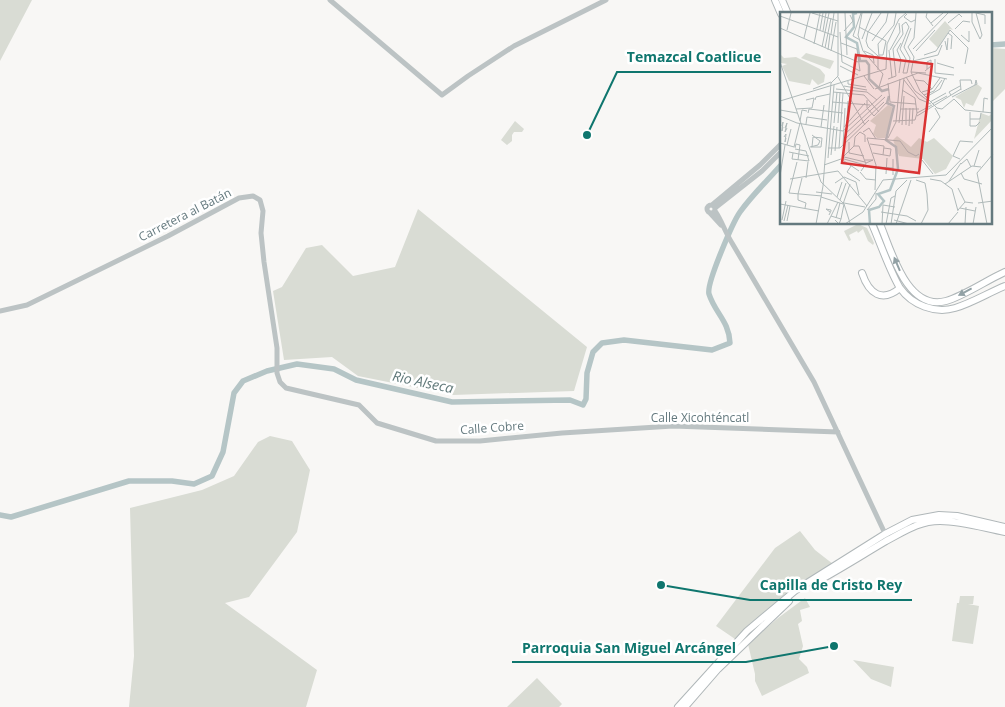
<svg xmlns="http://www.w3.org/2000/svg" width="1005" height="707" font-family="'Open Sans',sans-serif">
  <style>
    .green { fill: #d9dcd4 }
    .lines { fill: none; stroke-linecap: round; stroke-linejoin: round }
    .river { stroke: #b5c5c6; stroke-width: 5.5 }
    .major-casing { stroke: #b0b7b9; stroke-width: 8 }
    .minor { stroke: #bcc3c4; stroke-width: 5 }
    .major { stroke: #fff; stroke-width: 6 }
    .oneway { fill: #92a1a5 }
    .labels { text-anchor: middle; stroke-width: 5; stroke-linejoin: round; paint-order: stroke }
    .street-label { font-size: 12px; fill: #64797e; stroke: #fff }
    .water-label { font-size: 14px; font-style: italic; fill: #5f7879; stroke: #fff }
    .inset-river { fill: none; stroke: #b5c5c6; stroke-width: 2.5 }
    .inset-road { fill: none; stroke: #b0baba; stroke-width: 1 }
    .view { fill: #da3333; fill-opacity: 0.15; stroke: #da3333; stroke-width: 2.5 }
    .inset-edge { fill: none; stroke: #64797e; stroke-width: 2.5 }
    .leader { fill: none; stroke: #0f766e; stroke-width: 2 }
    .callout-dot { fill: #0f766e; stroke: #fff; stroke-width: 2 }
    .callout-label { font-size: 14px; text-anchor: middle; font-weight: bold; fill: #0f766e; stroke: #fff; stroke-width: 5; stroke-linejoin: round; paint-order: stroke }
  </style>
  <rect width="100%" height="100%" fill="#f8f7f5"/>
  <path class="green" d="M0 0H32L0 61Z
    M991 48 1005 49V89L991 103Z
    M515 121 524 129 522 132H514L512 135V141L507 145 501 140Z
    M418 209 587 347 574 391 453 395 358 376 332 357 284 360 273 291 282 287 306 248 322 245 353 276 395 267Z
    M858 224 867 228 874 243 873 245 868 241 863 229 858 233 857 231 849 235 851 240 849 241 844 231Z
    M270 436 292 441 310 470 297 532 249 597 225 603 317 670 306 707H129L134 656 130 508 202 490 234 476 258 442Z
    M800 531 815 550 833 564 784 595 735 639 716 626 775 548Z
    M960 596H974L973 604H968L979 606 973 644 952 641 957 603H959Z
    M805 598 810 607 800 610 802 621 798 624 803 646 799 659 807 667 809 673 762 696 755 681V674L748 644 778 618Z
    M853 660 894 667 891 687 871 679Z
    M537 678 562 704 559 707H507Z"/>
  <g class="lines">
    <path class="river" d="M991 45 1005 44
      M0 515 11 517 129 481H172L194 484 212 476 223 452 234 393 243 381 267 371 297 364 334 369 356 380 452 402 570 400 583 405 586 399 587 373 593 352 602 343 624 340 712 350 730 343C729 321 715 313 709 294 706 284 733 222 740 212 752 195 768 180 781 165"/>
    <defs>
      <path id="major" d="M775 0 781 14
        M782 0 788 14
        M872 224C880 242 890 272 900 288 912 305 935 314 955 308 972 303 988 293 1005 286
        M880 224C891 250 907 312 946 301 964 296 987 280 1005 272
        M862 273C869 294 882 303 900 288
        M820 580C842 568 864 554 886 541 905 531 919 521 940 521 962 521 984 528 1005 532
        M678 707 747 631 796 590 885 534 912 520 939 515 957 516 1005 527
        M685 707 718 669 789 601"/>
    </defs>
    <use href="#major" class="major-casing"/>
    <path class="minor" d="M330 0 442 95 468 76 514 46 606 0
      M707 209a4 4 0 1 1 8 0a4 4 0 1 1-8 0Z
      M712 205 760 165 781 144
      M715 208 762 171 781 152
      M715 211C722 221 725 232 732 243L814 382 888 540
      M710 213 721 225
      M0 311 27 305 168 236 239 198 253 196 260 200 263 211 261 233 264 262 277 348V373L280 382 286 388 359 405 377 423 436 441H480L562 433 673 426 838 432"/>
    <use href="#major" class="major"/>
  </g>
  <defs><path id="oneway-solid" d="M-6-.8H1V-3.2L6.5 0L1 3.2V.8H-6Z" transform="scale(1.25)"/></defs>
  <g class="oneway">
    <use href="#oneway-solid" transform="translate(897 264) rotate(-113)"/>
    <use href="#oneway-solid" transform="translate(965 292) rotate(152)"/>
  </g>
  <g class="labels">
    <g class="street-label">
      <text transform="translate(185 215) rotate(-27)" y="4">Carretera al Batán</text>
      <text x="700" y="422">Calle Xicohténcatl</text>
      <text transform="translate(492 428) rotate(-4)" y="4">Calle Cobre</text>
    </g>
    <g class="water-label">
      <text transform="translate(423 382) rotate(12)" y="5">Rio Alseca</text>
    </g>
  </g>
  <g transform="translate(780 12)">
    <rect width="212" height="212" fill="#f8f7f5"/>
    <path d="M165 9 173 18 170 17 158 36 149 27ZM26 41 54 49 50 57 21 46ZM0 42 4 46 16 45 40 57 45 63 44 70 38 73 32 67 30 73 9 69 2 54 7 52 1 51ZM197 72 202 76 193 94 186 91 184 96 181 88 175 85ZM108 93 112 95 111 108 105 126H97L93 122 96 113 90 109ZM201 101 209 104 212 101V108L194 127ZM117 124 131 135 139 126 147 130 154 126 173 144 166 157 155 162 143 147 119 144 113 128Z" fill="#d9dcd4"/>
    <path class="inset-river" d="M77 1 73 2 74 15 66 25 77 31 80 49H86L89 53V67L102 79 109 77M90 212 89 198 99 195 104 189 98 182 110 178 118 157 116 135 106 128 114 94 107 91 109 84"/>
    <path class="inset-road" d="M32 1 58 9M65 1 67 43M82 1 78 23 83 39 103 62 99 75M136 1 134 26 128 35 134 45 131 60 140 79 157 96 162 97 174 87 185 98 213 101M147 1 146 5 153 14M192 1V10L200 27 202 23 196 1M196 1 205 3V12M127 2 124 5 131 10 135 8M0 4 58 25M151 11 163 1M168 11 179 2 182 5M79 15 106 29 103 43H99M0 16 78 50M175 17 183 9 190 10M7 18 11 1M40 18 43 1M43 19 46 1M64 19 73 9 70 3M60 20 62 50 80 59M48 21 51 6M168 21 172 24 171 37M51 22 54 1M181 23 189 30V19M24 26 30 1M82 27 92 1M80 28 73 24 81 1M92 29 106 10 108 1M165 29 167 38 168 26M61 31 77 37 80 59M34 32 40 1M42 35 49 1M45 36 48 21M133 37 168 1M48 38 50 22M109 38 112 66M110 38 120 20 119 11M51 39 56 10M84 39 93 43 94 51M136 39 155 18M144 43 156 39 170 18 188 36M99 45 98 32 114 13 116 1M155 47V61L174 63M133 49 158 43 162 33M0 50 41 170 64 192 70 211M157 51 174 56M185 52 188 36M60 54 78 63M98 58V44L88 35 86 29 88 20 101 1M145 59 151 54V48L147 50V57M131 60 146 61M119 61 121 48 117 38 121 31M84 64 94 77M58 65 85 113M126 65 135 79 147 88M108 67 116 64 113 37 123 22 122 13 126 10 129 15 120 37 126 47 123 61H127L130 46 124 35 131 16M124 68 139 87 151 92M135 68 144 69 152 77M68 69V72L86 75M108 71 110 90 136 92M64 74 87 78M33 77 51 70M56 77 87 80 97 88M95 77 138 61 167 67M122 78 135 86M181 78 180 68H191L192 72M53 80 84 83 99 100M142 80 152 77 160 66M144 83 154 79 162 68M171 83 169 80 180 74M146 85 160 77 165 66M172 85 197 72 196 68 195 73M35 88 36 85 50 82M87 88V96L94 104 106 91M0 89 106 57 107 32 119 7 126 1M52 90 90 93M150 90 166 81M152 92 167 84M16 97 32 96 34 86 26 88M121 97H139M0 98 17 101M190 100V114H196L200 110M203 100 204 86 208 87M28 101 29 97 63 101M137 101 152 93M0 104 17 111 63 119 102 83M137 104 181 77M67 107 68 89M190 107H200L201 101M20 109 22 98 27 99M113 109 135 108 137 101 135 86M54 111 57 80M58 111 60 80M119 111 124 66M26 112 27 105 47 108M132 112 133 96M122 113 124 84M126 113V96M2 114 3 110 2 119 3 115M129 114 130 96M41 115 44 93M64 115 85 91M5 116 7 111 5 120 7 116M83 120 89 116 96 127M149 120 160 105 155 96M65 122 105 85M4 125 6 122 5 130 6 126M108 126 116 110 120 67M65 127 104 90M69 130V141L84 144M0 131 14 135 20 111M90 132 104 134 103 143M7 133 11 117M63 134 65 96M74 134 75 125 80 120 85 123V130M30 135 38 133 40 129 32 123M31 135H41L42 126 33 125 32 135M15 136 16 132 20 133 18 148M48 136H60L89 108M59 136 63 81M55 139 57 115M9 140 29 144M13 141 12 147 29 149 26 139 15 137M93 141 110 144 111 137 104 136M51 143 54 114M64 145 85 150M48 146 54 73M62 146 74 134H79L86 152 81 159M64 147 85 153M180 147 173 144 180 129 193 130M85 148H93L86 151M142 148 153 162M64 149 79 159M17 150 9 181 42 184M181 152 187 147 191 155M44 153 61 147M71 154 67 160 80 169M194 154 199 138M98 155 113 156M80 160 86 167 96 168M181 161 184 167 202 172M106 162 107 146M113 163V147M0 164 5 133M26 166 28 150M10 167 58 159 87 194M150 167 161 169 172 177 178 199M136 168 145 171 147 182 148 198 141 212M169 169 181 151M55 171 64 165 76 170 79 183M165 172 192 154 201 155M178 176 185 190M95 178 96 153 87 126 120 129 128 140 136 144 139 142M36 180 52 182M18 182V188L26 191 25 196M18 182 22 166M41 185 63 192 70 172M57 185 62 170M60 188 66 171M64 191 85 195M198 191 213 189M0 192 39 199M180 196 195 199M87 198 96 187V181M178 198 185 190 193 191M101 200 127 204 136 209M49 203 51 199V198L46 197 50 200M51 204 61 207 59 212 55 208M56 206 60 191M61 207 64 192M2 208 6 189M114 208 129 212M4 209 8 193M7 209 10 194M36 212 43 174 51 71 58 64V1M47 212 58 190M65 212 83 200 103 168 166 163 213 115M102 212 103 193 115 195M106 212 111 186 115 184M111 212 116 179 127 168M116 212 131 168M168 212 178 200M185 212 186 195M193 212 196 195M207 212 197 161 213 142"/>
    <path class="view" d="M76 43 152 52 139 161 62 151Z"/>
    <rect width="212" height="212" class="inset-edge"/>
  </g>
  <path class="leader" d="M587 135L617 72H771M661 585L750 600H912M834 646L746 662H512"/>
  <g class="callout-dot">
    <circle cx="587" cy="135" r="5"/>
    <circle cx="661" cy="585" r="5"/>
    <circle cx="834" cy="646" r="5"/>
  </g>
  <g class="callout-label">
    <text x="694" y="62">Temazcal Coatlicue</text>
    <text x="831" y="590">Capilla de Cristo Rey</text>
    <text x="629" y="653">Parroquia San Miguel Arcángel</text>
  </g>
</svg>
